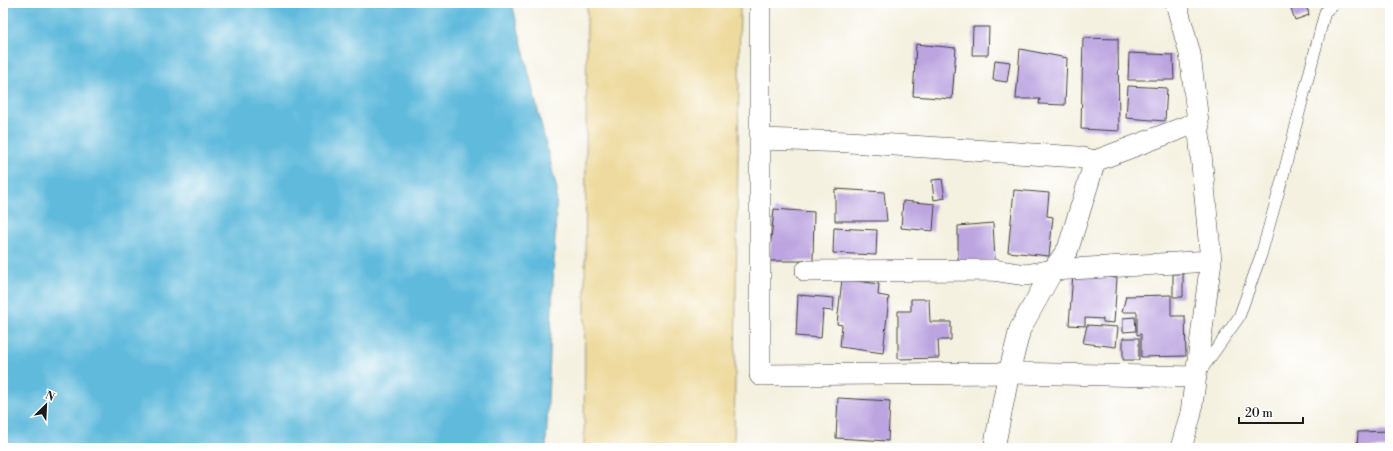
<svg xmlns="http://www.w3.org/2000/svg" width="1393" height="451" font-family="'Libre Bodoni',serif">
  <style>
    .sand { fill: #eeda9e; stroke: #857b5d }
    .water { fill: #5ebadc; stroke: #3d6b7c }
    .building { fill: #bca4e0 }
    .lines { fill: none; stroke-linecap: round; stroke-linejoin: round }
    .service-casing { stroke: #3c3c39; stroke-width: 12 }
    .minor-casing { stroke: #3c3c39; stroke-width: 22 }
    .service { stroke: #fff; stroke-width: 11 }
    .minor { stroke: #fff; stroke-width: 21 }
  </style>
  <rect width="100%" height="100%" fill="#fff"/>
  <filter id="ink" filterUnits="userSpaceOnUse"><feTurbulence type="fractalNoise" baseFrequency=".025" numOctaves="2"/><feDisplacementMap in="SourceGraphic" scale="8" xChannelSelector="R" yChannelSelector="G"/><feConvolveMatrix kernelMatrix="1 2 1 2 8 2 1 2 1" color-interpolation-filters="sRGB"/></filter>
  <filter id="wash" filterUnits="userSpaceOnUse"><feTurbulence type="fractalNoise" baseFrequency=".012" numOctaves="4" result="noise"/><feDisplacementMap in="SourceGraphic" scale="16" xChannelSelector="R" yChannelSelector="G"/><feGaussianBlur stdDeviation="0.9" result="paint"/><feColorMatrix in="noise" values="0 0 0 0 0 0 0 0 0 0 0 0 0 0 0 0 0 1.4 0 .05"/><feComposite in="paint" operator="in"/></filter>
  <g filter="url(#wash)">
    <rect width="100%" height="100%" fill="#f4f1e0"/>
    <path class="sand" d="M587 3H740L734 448H584Z"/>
    <path class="water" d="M3 3H512L557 190 546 448H3Z"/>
    <g id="blocks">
      <path class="building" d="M1289 3H1306L1309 15 1295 20Z
        M973 27H989L988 55H972Z
        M1083 38 1118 39 1119 131 1081 129Z
        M916 44 956 48 952 99 913 96Z
        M1020 49 1067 58 1065 105 1039 104 1040 99H1016Z
        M1129 53 1173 55 1174 80H1128Z
        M995 60 1010 62 1007 82 993 80Z
        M1128 86 1167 88 1165 121 1126 118Z
        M942 179 945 198 934 200 932 180Z
        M835 189 884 192 887 221H835Z
        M1014 190 1049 193 1047 216 1053 217 1049 256 1008 252Z
        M903 201 935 204 933 231 901 228Z
        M774 209 814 212 813 261H769Z
        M993 223 995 260 958 264V226Z
        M834 228 877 230 876 255 833 253Z
        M1073 274 1117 278 1114 323 1103 322V319L1085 318V326L1069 325Z
        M1173 274H1183V297H1173Z
        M842 279 879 284 878 295 889 297 883 353 840 347 842 325 837 324Z
        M798 295 834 298 833 311 823 310 821 338 796 336Z
        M1171 295V316H1185L1186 356 1141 357V334L1137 335V312H1122L1126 296Z
        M911 299H929L930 322H951V340H938L939 358 898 359V311H911Z
        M1135 317 1136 331 1123 332V318Z
        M1087 325 1118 327 1116 347 1083 343Z
        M1123 338H1139V360H1123Z
        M838 398 890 401 888 441 836 438Z
        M1390 431V448H1357L1358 432Z"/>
    </g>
  </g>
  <g filter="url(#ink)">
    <use href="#blocks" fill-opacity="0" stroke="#3c3c39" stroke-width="1"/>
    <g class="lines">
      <defs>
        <path id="service" d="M1200 372 1239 317 1261 255 1283 176 1325 12 1335 3"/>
        <path id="minor" d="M760 3V375L1009 373 1196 377
          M1176 3 1190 54 1198 122 1211 261 1191 413 1181 448
          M761 139 849 142 1078 157 1095 161 1198 122
          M806 271 993 270 1026 275 1053 270 1211 261
          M994 448 1009 373 1020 329 1053 270 1068 249 1095 161"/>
      </defs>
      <use href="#service" class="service-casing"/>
      <use href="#minor" class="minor-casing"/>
      <use href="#service" class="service"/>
      <use href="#minor" class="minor"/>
    </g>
  </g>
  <rect width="1393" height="451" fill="none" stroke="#fff" stroke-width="16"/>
  <g transform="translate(46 405) rotate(24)" stroke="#ffffff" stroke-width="3" paint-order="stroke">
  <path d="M0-3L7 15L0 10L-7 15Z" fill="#1c1c1c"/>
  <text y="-6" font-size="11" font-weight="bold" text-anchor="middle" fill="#1c1c1c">N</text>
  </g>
  <path d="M1239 417v6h64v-6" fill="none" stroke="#1c1c1c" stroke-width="2"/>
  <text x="1245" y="417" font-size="12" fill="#1c1c1c" stroke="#ffffff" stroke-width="3" paint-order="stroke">20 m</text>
</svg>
